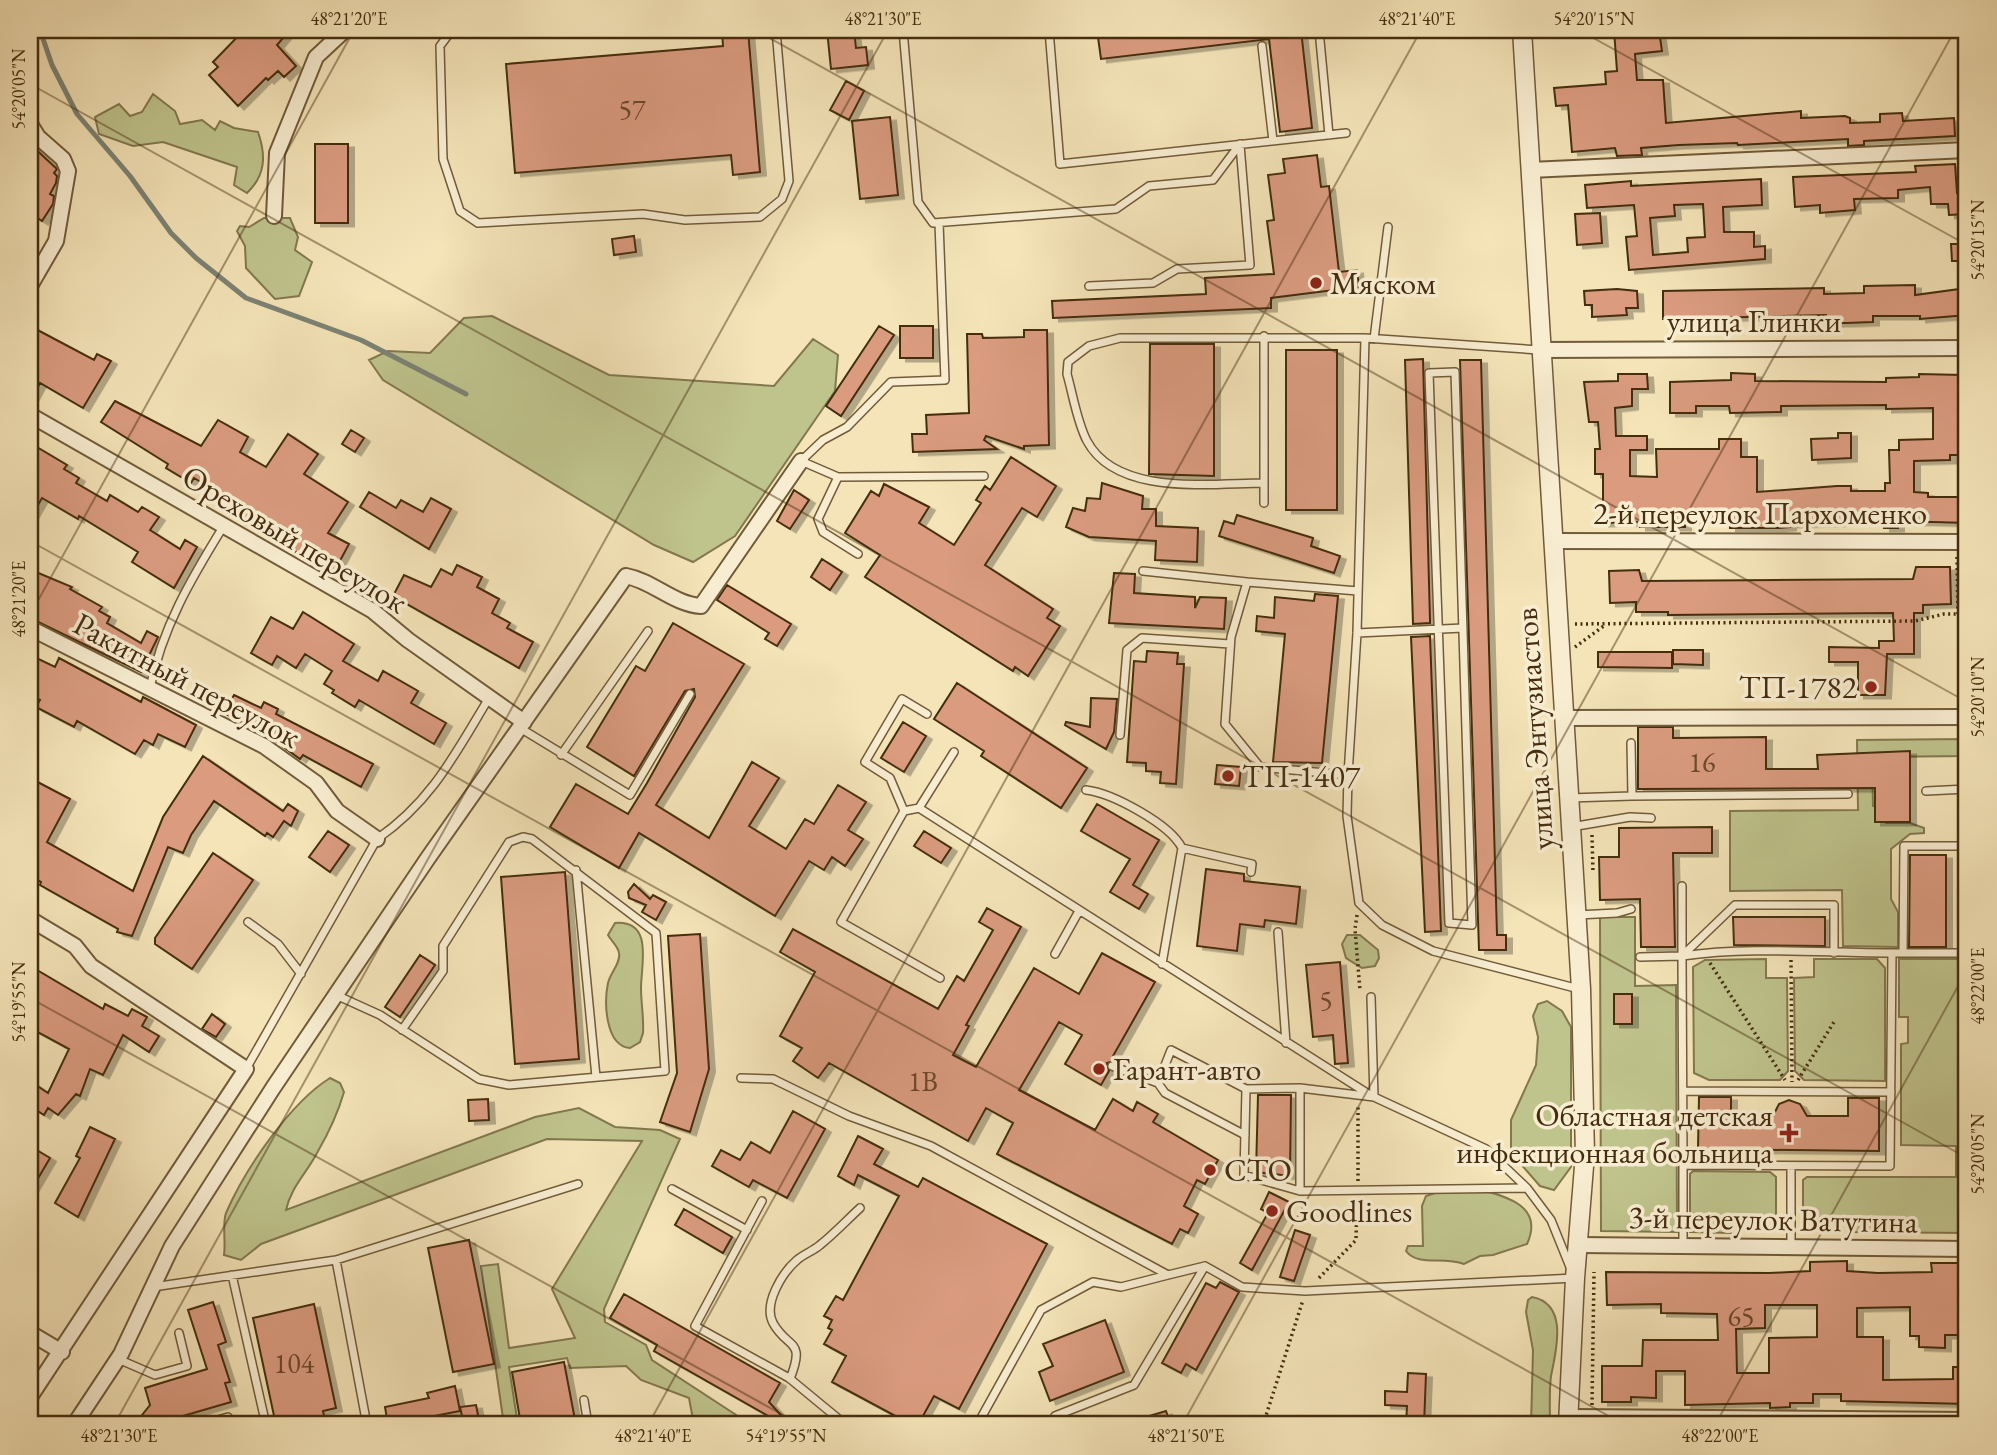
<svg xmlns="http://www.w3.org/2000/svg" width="1997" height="1455" font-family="'EB Garamond',serif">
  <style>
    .green { fill: #bfc38c; stroke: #82784e; stroke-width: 2 }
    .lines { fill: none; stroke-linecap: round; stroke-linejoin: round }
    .stream { stroke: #7b8374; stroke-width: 5 }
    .building { fill: #da9b7f; stroke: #452d0f; stroke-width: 2; fill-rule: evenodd; filter: url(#shadow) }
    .service-casing { stroke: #715b39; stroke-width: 10 }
    .minor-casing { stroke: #715b39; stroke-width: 18 }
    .tertiary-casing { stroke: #715b39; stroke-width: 21 }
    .path { stroke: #452d0f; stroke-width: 3.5; stroke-dasharray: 2 3.5; stroke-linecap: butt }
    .service { stroke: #f8edd1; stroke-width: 7 }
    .minor { stroke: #f8edd1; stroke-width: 14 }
    .tertiary { stroke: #f8edd1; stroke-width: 18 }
    .ticks { fill: none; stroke: #452d0f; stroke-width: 2; stroke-opacity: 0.45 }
    .poi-dot { fill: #8f2418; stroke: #f8edd1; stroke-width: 2.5 }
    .labels { text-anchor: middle; stroke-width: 7; stroke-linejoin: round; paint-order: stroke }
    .number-label { font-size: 28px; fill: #6a482b }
    .poi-label { font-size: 32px; fill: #452d0f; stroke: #f8edd1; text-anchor: start }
    .street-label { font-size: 32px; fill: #452d0f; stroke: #f8edd1 }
    .neatline { fill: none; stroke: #452d0f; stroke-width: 2.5 }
    .ticks-label { font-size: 18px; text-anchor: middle; fill: #452d0f }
  </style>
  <defs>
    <filter id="shadow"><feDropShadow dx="6" dy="3.5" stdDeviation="0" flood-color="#0004"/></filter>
  </defs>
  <rect width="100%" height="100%" fill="#f4e4b8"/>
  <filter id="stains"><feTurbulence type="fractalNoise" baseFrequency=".00286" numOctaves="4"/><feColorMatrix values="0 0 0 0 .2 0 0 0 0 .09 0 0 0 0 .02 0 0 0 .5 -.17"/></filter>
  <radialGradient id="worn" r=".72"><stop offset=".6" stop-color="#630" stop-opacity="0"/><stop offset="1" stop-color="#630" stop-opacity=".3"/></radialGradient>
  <path class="green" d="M153 94 175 111 180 124 202 120 215 130 220 121 234 128 258 132C266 155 266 175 247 193L234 185 237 167 163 142 133 146 99 134 95 117 119 104 130 116 142 112Z
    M264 218H290L298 237 295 250 312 262 299 296 275 299 246 268 245 246 237 231 240 226 249 227Z
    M492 316 609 375 774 386 813 339 838 355 835 391 735 536 693 562 654 545 383 380 369 360 388 351 430 353 464 318Z
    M1967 739V756L1872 757 1873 806H1885L1886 823H1910L1924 828V833L1910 834 1891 849V899L1898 912V947L1843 946 1842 890 1730 891V811L1858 810 1857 740Z
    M1600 917H1635V986L1676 985 1677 1232 1601 1231Z
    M615 923C654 920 641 965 641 988 641 1003 644 1018 643 1033L640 1042 630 1048C605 1046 604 1002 608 983 610 973 621 963 619 953 618 946 611 941 608 935Z
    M1347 935H1360L1378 950 1379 958 1375 966 1362 968 1346 958 1342 944Z
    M1766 959V978H1787L1788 1071 1780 1080H1709L1694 1073 1693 967 1705 960Z
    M1814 959H1877L1885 968V1081L1804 1080 1795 1071 1794 978 1814 977Z
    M1899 959H1967V1233L1848 1232V1218L1812 1217V1210H1803V1180L1807 1177H1956V1146L1901 1145V1044L1908 1043V1017H1899Z
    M1547 1001 1562 1011 1571 1027V1167L1554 1190 1540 1186 1511 1153V1120L1536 1065 1538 1037 1533 1016 1538 1004Z
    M330 1078 340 1083 344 1092C338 1113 328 1134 317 1153 306 1174 291 1187 286 1210L535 1117 579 1108 615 1127 660 1130 680 1139 604 1309 605 1322 646 1345 652 1360 750 1424 694 1425 689 1398 641 1380 626 1366 570 1368 567 1358 509 1367 518 1425H504L481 1266 498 1264 509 1348 575 1338 552 1289 642 1141 547 1139 261 1244 241 1260 224 1255C226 1243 222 1224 226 1213 245 1169 290 1103 330 1078Z
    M1693 1171 1770 1172 1776 1177V1218L1731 1217V1233L1690 1232V1174Z
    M1482 1190C1508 1197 1544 1207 1527 1244L1493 1255 1480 1256 1464 1264C1443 1256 1418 1267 1406 1251L1408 1246H1423L1422 1206 1426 1196 1441 1191Z
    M1532 1297C1569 1304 1556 1351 1551 1376 1549 1392 1550 1409 1550 1425H1531L1533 1350 1526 1312 1528 1300Z"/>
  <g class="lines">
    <path class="stream" d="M40 30 52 65 77 114 130 176 171 233 196 258 246 298 361 340 466 394"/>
  </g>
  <path class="building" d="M244 30H290L277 45 296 66 284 77 278 71 268 80 266 78 238 106 209 75 218 67 213 62Z
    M748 30 760 172 733 175 731 155 515 173 506 64 723 46 722 32Z
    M827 30H854L856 48 866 47 868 65 831 69Z
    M1097 30H1301L1312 128 1280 132 1269 39 1101 59Z
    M1614 30H1659L1662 51 1635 54 1637 80H1663L1666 123 1801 111V118L1845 116 1850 118V123L1880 122V114L1902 113 1903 121 1954 118 1955 136 1864 141V145L1848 146V139L1738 145 1737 143 1679 145 1641 148 1642 155 1617 156 1615 148 1572 152 1568 105 1556 106 1554 88 1606 84 1605 72 1617 71Z
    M846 81 864 91 849 120 830 110Z
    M890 117 898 195 860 199 852 121Z
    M30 144 57 169 54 173 57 176 56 183 50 194 54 196 53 204 42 221 30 213Z
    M315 144H348V223H315Z
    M1317 155 1321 187 1329 186 1339 272 1357 270 1359 287 1271 298V308L1053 318 1052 301 1206 294 1205 278 1274 274 1267 221 1274 220 1268 175 1285 173 1283 159Z
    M1955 164 1957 193H1965L1966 214 1949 215 1948 204H1931L1930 187 1898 190V198L1854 199 1855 210 1820 213V205L1795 207 1793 177 1916 172 1915 166Z
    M1761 179 1762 205 1723 207 1724 232H1754V247L1765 246V259L1629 270 1626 237 1637 236 1634 205 1587 208 1585 185 1631 181V186ZM1703 204 1705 237 1687 238 1688 252 1653 255 1650 218 1675 216 1674 205Z
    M1600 213 1602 243 1577 245 1575 214Z
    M634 236 636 252 614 255 612 239Z
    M1951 244H1967V261H1952Z
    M1915 285V295L1967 288V315L1920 319V316H1873V322L1846 323H1826V315L1663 319V291L1824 288V294L1864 293V286Z
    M1617 289 1637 291 1638 308H1626L1627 315 1592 317V305H1585L1584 291Z
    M30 326 94 360 97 354 111 361 83 408 40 383 30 402Z
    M879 326 894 335 841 416 826 406Z
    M900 326H933V358H900Z
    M1024 330H1047L1049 445 1024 446V449L986 436 984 440 997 449 913 452 912 434H927L926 415 969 413 967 334H982L983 338 1024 337Z
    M1150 344H1214V476L1149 474Z
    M1286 350H1337V510H1286Z
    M1423 359 1430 620V623L1413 624 1405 360Z
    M1460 360H1481L1497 935H1506V950H1479Z
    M1731 373 1755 374V381L1886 382V378L1919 377V374L1963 375V382H1967V455H1950V460L1914 461V492L1928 493V497H1967V523L1898 521V528H1884L1885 516H1850V522L1790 524V527L1779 528H1730V521L1685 520V527H1640V522L1603 523V474H1595V449H1600L1598 422H1589L1584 382 1618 381V374H1647L1648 389H1632V406L1615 408 1616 436H1647V450H1630V476L1657 477 1656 449H1719V439H1741V457H1757V492L1837 486H1851V491H1885V483H1890L1889 450H1899V440L1933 439V408L1886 409V405L1781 406V412L1730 413 1729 406H1696V413H1670V382L1731 380Z
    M115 401 201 446 218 420 248 437 240 452 266 467 288 434 318 454 304 474 348 502 328 533 349 544 334 572 281 544 284 540 247 518 244 523 225 511 231 500 194 478 191 483 166 468 168 464 101 422Z
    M351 430 364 438 355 452 342 444Z
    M1838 433H1851V458L1812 460 1811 439 1838 438Z
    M30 443 67 465 64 469 79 478 76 483 107 501 110 495 138 512 142 507 159 517 150 530 180 549 185 540 197 547 174 588 132 562 138 552 79 516 78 519 42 498 30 519Z
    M1011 457 1056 486 1037 517 1022 508 985 565 1053 609 1047 618 1060 626 1028 676 1015 667 1013 671 865 577 880 555 845 533 871 491 879 496 884 484 929 507 919 523 954 545 981 503 976 500 985 486 990 490Z
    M1102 483 1143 496 1142 509H1156V526L1198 528 1197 562 1155 560 1156 541 1089 537 1066 527 1073 508 1085 511 1087 498 1100 499Z
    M794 490 809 500 790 529 777 521Z
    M369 492 396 508 401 500 423 512 431 498 451 509 429 549 360 507Z
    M1237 515 1313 538 1311 546 1340 556 1334 573 1219 536 1224 521 1234 524Z
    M822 559 842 572 830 590 811 577Z
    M457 565 482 577 477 587 499 599 492 613 510 623 507 628 533 642 519 668 393 596 404 575 431 587 441 569 452 575Z
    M1916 567H1950L1951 604 1923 605V613H1914V654H1887L1885 695H1858V662H1829V647L1879 648V641H1894L1893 613 1668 615V612H1636V602L1610 603 1609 571 1639 570 1642 581 1913 579Z
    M36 572 72 587 70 589 102 607 99 611 110 617 107 623 141 643 147 631 158 637 141 672 30 618V585Z
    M1114 573 1135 574 1134 593 1195 597V608L1200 597 1226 598 1224 629 1109 623Z
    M727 585 791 624 777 646 765 639 769 633 717 600Z
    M1315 594 1338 596 1322 763 1273 762 1285 634 1256 631 1257 616 1274 618 1275 597 1314 601Z
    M303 612 354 644 343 661 378 681 383 671 418 691 411 703 446 723 434 744 359 700 355 707 332 693 334 690 324 684 332 671 305 654 296 668 277 656 272 665 251 653 271 617 293 629Z
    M673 623 744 664 656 805 709 838 752 762 779 778 749 826 786 849 805 819 814 824 838 785 866 802 848 830 863 839 845 866 832 857 824 870 809 861 775 916 639 833 619 868 550 827 576 784 628 814 647 783 695 697 694 689 685 691 634 776 587 747 636 666 645 671Z
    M1430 636 1441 931 1425 932 1411 637Z
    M1673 650H1703V665L1673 664Z
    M1147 651 1178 653 1177 664H1184L1176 784 1160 783 1161 772 1146 771V763L1127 762 1134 661 1146 662Z
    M1598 652H1672V668L1598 667Z
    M30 655 55 667 59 658 141 702 143 697 196 725 185 747 158 734 153 745 144 740 135 754 77 721 74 727 36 707 40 700 30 695Z
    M957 683 1087 768 1061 808 981 756 984 751 934 719Z
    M234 695 261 708 264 702 278 709 276 714 373 764 361 787 303 755 300 759 267 735 224 713Z
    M1091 698 1117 699 1114 732 1106 749 1065 725 1066 722 1090 727Z
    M903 722 926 736 904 772 881 758Z
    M1638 727H1673V738L1766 737V769H1818L1817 755 1910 751V822H1875V788L1638 789Z
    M203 756 283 811 288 804 298 811 291 826 284 821 273 837 267 833 265 836 214 801 191 835 183 853 168 847 132 936 117 932 118 929 40 885 41 882 30 876V778L70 799 47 842 133 891 163 817Z
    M1217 765 1241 767 1239 786 1215 784Z
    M1097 804 1159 840 1133 885 1148 894 1139 909 1110 892 1130 859 1081 831Z
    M1712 827V853H1673L1675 947H1641L1640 899 1600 900 1599 857H1619V828Z
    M328 831 349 845 330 872 309 857Z
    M924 831 951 848 941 863 914 846Z
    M213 853 253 880 192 969 155 944V938Z
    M1910 855H1946V947H1909Z
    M1206 869 1244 874V881L1300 887 1296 924 1265 920 1264 927 1240 924 1237 951 1197 946Z
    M565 872 579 1059 515 1064 501 877Z
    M634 884 650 899 653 895 666 902 656 920 642 912 646 905 629 898 628 892Z
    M987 908 1021 927 966 1025 969 1026 953 1055 976 1067 1034 968 1079 994 1102 953 1155 982 1113 1056 1117 1058 1115 1061 1107 1063 1109 1071 1101 1085 1065 1064 1082 1035 1059 1022 1019 1090 1095 1130 1113 1099 1133 1111 1137 1102 1158 1114 1153 1122 1218 1160 1205 1184 1197 1180 1184 1206 1198 1214 1188 1233 1180 1229 1172 1244 997 1154 1013 1123 986 1108 968 1141 829 1063 818 1078 793 1061 802 1048 780 1036 815 972 780 952 793 929 938 1009 957 976 964 981 993 930 979 922Z
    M1733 917H1825V946L1734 945Z
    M700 934 709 1069 690 1132 660 1122 677 1073 668 936Z
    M420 955 435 965 400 1017 385 1007Z
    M1340 962 1348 1063 1335 1064 1333 1035 1313 1037 1306 965Z
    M37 970 103 1009 105 1004 128 1016 132 1009 147 1017 142 1026 159 1036 149 1052 123 1035 103 1075 90 1069 80 1096 76 1094 58 1115 48 1108 44 1115 30 1106V1081L48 1093 69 1049 30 1028V974L34 976Z
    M1614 994H1632V1024H1614Z
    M212 1014 225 1024 216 1037 202 1029Z
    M1258 1095H1291L1290 1176 1256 1172Z
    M1699 1097H1731V1116H1773L1779 1104 1789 1100 1800 1104 1807 1116H1848V1098H1879V1151L1698 1149Z
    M488 1099 489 1120 469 1121 468 1100Z
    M793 1111 825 1129 787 1198 753 1180 749 1187 712 1166 721 1150 740 1160 751 1142 770 1153Z
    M90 1127 115 1139 78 1217 55 1203 80 1158 76 1156Z
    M858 1136 883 1149 874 1164 918 1187 923 1178 1047 1244 959 1409 934 1396 918 1425H912L832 1382 846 1356 824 1344 832 1330 828 1328 832 1320 824 1316 836 1296 843 1300 899 1196 858 1175 854 1185 838 1176Z
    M30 1146 50 1158 30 1192Z
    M1269 1192 1289 1202 1252 1270 1240 1263 1268 1213 1261 1209Z
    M684 1209 732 1237 723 1253 675 1225Z
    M1295 1230 1310 1235 1294 1281 1280 1277Z
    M469 1240 494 1364 453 1372 428 1248Z
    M1847 1261V1271L1878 1273 1932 1272 1931 1263H1961V1272H1967V1335H1945V1348L1919 1347V1336H1910V1307L1857 1308V1337H1883V1380L1953 1379V1367H1967V1404L1841 1401V1394H1813V1403H1790V1407L1770 1408V1403L1685 1405V1371H1656V1398L1631 1397V1402H1602V1366H1642L1643 1340H1718L1717 1314 1661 1313V1304L1607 1305 1606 1272 1769 1273 1810 1271V1262ZM1765 1305H1817V1337L1769 1338V1373H1737L1736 1329 1765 1328Z
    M1220 1282 1239 1292 1196 1370 1186 1364 1181 1373 1162 1363 1206 1283 1216 1288Z
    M624 1294 780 1383 769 1402 790 1425H757L768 1416 654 1351 657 1345 610 1318Z
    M213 1302 226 1342 218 1345 230 1382 225 1383 231 1402 152 1425H134L150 1405 145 1388 207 1369 188 1310Z
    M314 1304 336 1408 323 1411 326 1425H276L253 1318Z
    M1105 1320 1124 1372 1050 1401 1039 1372 1053 1366 1043 1344Z
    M564 1362 576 1425H521L512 1372Z
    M1408 1373 1426 1374 1424 1425H1406L1407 1406 1385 1405V1391L1407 1392Z
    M455 1386 460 1411 388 1425 385 1407 429 1398 427 1393Z
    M476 1405 480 1425H464L460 1407Z
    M1166 1411 1171 1425H1130L1129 1422Z"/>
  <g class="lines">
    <defs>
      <path id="service" d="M452 30 440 46 443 159 460 211 478 223 643 214 685 220 760 217 782 199 789 181 776 30
        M903 30 918 202 933 223 1116 209 1149 186 1213 180 1240 144
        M1049 30 1060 164 1346 133
        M1319 30 1329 135
        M1262 46 1273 141
        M939 223 945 380 891 382 847 427 823 440 801 461 838 477 984 476
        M1089 286 1153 283 1177 269 1250 265 1240 145
        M1264 336V503
        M1374 339 1388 227
        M1455 372 1472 925 1449 923 1429 373Z
        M838 477 818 519 823 532 858 554
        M1264 483C1212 483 1117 497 1087 441 1077 422 1073 395 1067 374L1068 362 1089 346 1120 338H1365
        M1143 571 1247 582 1231 637 1225 724 1260 767 1348 775 1347 816 1359 903 1382 925 1433 951 1579 989
        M1247 582 1358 591
        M1357 633 1463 628
        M150 688C162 628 191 579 223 527
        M520 728 630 795 690 694
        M1120 735 1127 650 1142 638 1230 644
        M561 755 648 631
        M1348 775 1357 633 1365 338 1539 350
        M1086 790C1112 793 1170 824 1182 848L1162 964
        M1926 791 1967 789
        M1632 796 1848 794
        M1569 798 1632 796 1631 743
        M919 808 954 752
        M904 811 890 778 865 762 902 699 927 714
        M1571 827 1630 817 1651 818
        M1182 848 1252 864 1251 872
        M576 870 596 1077
        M1682 886V956
        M1577 915 1617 913 1631 909
        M248 922 278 944 301 974
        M1278 932 1286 1043
        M1892 953 1890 1166 1683 1165 1682 956C1750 946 1823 953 1892 953H1962V846H1904L1903 953
        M1055 954 1079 911
        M1640 957 1682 956 1735 905H1834V953
        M940 978 841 922 904 811 919 808 1370 1095
        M336 995 380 1015 479 1079 509 1085 665 1071 656 933 532 839 523 837 509 842 443 946V971L402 1030
        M1371 997 1374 1097 1486 1149 1527 1188
        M1112 1066 1158 1083
        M246 1069 377 839C432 801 455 754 489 698
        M741 1078 773 1079 849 1116 931 1146 1168 1275 1205 1266
        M1683 1091 1891 1092
        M1374 1097 1300 1088 1246 1089 1244 1175 1300 1191 1527 1188 1551 1220 1570 1267
        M1245 1135 1165 1093 1158 1083 1171 1050 1246 1089
        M1683 1165V1246
        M1791 1166V1247
        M672 1189 747 1230
        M1300 1191V1088
        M762 1201 695 1326 789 1378 846 1425
        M336 1260 367 1425
        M232 1275 266 1425
        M153 1287 336 1260 578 1184
        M118 1359 155 1375 187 1366 179 1333
        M790 1379C806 1338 788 1350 773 1323 763 1304 782 1273 797 1260 804 1254 813 1251 820 1245 834 1234 847 1220 860 1208
        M584 1400 588 1425
        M1055 1416 1134 1385 1205 1266 1242 1287 1305 1291 1575 1278
        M199 1425 228 1417
        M971 1425 981 1418 1041 1310 1093 1282 1121 1287 1168 1275"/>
      <path id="minor" d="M30 124 38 137 63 159 68 171 56 241 30 286
        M1530 170 1967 150
        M274 216 277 153 316 57 345 30
        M1540 350 1967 348
        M30 415 373 611 408 640 524 722
        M1552 541 1967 542
        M30 628 264 746 316 783 337 811 377 839
        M1563 718 1967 717
        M30 919 75 946 91 966 246 1069 30 1397
        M1579 1245 1967 1249
        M30 1333 62 1352
        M1569 1417 1967 1420
        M74 1425 121 1354 172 1246 273 1088 428 858 626 576C653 581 673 604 701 606L801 461"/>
      <path id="tertiary" d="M1522 30 1581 989 1585 1154 1575 1278 1568 1425"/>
    </defs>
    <use href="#service" class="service-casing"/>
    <use href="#minor" class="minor-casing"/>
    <use href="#tertiary" class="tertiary-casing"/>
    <path class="path" d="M1957 557 1958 614
      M1575 624 1915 621 1944 614H1967
      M1575 647 1605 625
      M1592 835 1593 873
      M1357 915 1355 929 1360 991
      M1791 960 1792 1082
      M1710 963 1785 1080
      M1798 1080 1834 1022
      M1358 1181V1104
      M1319 1278 1356 1240 1357 1202
      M1592 1405 1594 1272
      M1263 1425 1303 1300"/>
    <use href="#service" class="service"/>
    <use href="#minor" class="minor"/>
    <use href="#tertiary" class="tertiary"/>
  </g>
  <path class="ticks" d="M755 30 1967 702M1579 30 1967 245M30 84 1967 1158M30 541 1625 1425M30 615 354 30M30 998 801 1425M114 1425 888 30M648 1425 1421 30M1182 1425 1955 30M1715 1425 1967 970"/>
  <g class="poi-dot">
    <circle cx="1316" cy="283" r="7"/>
    <circle cx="1871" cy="687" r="7"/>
    <circle cx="1228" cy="776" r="7"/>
    <circle cx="1099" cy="1069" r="7"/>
    <path d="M1785.5 1122.5h7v7h7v7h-7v7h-7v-7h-7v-7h7z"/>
    <circle cx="1210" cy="1170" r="7"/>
    <circle cx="1272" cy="1211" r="7"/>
  </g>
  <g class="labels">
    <g class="number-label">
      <text x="632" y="119">57</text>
      <text x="1702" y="772">16</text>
      <text x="1326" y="1010">5</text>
      <text x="923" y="1091">1В</text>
      <text x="1741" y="1326">65</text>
      <text x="294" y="1373">104</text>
    </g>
    <g class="poi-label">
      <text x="1330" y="294">Мяском</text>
      <text x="1857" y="698" text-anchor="end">ТП-1782</text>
      <text x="1242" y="787">ТП-1407</text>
      <text x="1113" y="1080">Гарант-авто</text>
      <text x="1773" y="1126" text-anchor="end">Областная детская<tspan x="1773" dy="37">инфекционная больница</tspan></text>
      <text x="1224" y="1181">СТО</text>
      <text x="1286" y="1222">Goodlines</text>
    </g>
    <g class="street-label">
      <text x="1754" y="332">улица Глинки</text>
      <text x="1760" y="524">2-й переулок Пархоменко</text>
      <text transform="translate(295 539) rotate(31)" y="11">Ореховый переулок</text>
      <text transform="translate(187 680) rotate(28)" y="11">Ракитный переулок</text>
      <text transform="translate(1534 729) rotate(-94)" y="11">улица Энтузиастов</text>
      <text transform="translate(1773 1219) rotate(1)" y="11">3-й переулок Ватутина</text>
    </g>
  </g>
  <rect width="1997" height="1455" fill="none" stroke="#f4e4b8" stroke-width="77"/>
  <rect x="38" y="38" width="1920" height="1378" class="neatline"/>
  <g class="ticks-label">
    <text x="349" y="25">48°21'20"E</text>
    <text x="883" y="25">48°21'30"E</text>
    <text x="1417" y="25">48°21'40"E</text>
    <text x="1594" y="25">54°20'15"N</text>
    <text transform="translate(19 89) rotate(-90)" y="6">54°20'05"N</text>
    <text transform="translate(1978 240) rotate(-90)" y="6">54°20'15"N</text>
    <text transform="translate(19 599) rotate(-90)" y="6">48°21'20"E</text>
    <text transform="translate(1978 697) rotate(-90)" y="6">54°20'10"N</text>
    <text transform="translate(1978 986) rotate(-90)" y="6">48°22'00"E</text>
    <text transform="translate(19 1002) rotate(-90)" y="6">54°19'55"N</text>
    <text transform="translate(1978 1154) rotate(-90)" y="6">54°20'05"N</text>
    <text x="119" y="1442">48°21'30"E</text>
    <text x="653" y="1442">48°21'40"E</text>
    <text x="786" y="1442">54°19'55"N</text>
    <text x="1186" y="1442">48°21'50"E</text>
    <text x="1720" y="1442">48°22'00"E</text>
  </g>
  <rect width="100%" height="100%" filter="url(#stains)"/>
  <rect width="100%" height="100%" fill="url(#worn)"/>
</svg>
